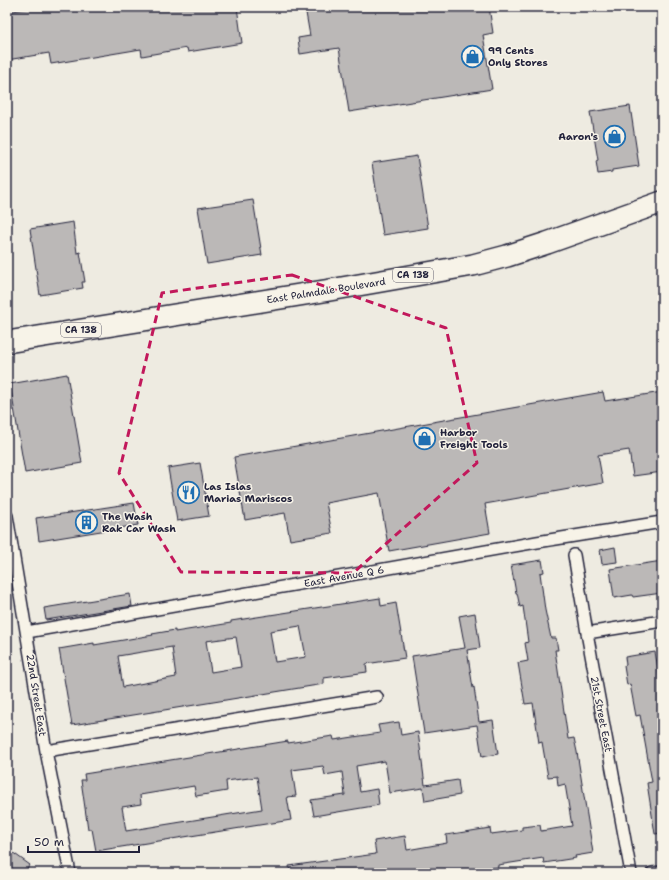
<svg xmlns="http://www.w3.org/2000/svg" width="669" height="880" font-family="'Shantell Sans',sans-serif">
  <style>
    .building { fill: #bbb8b7; stroke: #22223b; fill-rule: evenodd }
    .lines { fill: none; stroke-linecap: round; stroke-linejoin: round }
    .street-casing { stroke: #22223b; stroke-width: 14 }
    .highway-casing { stroke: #22223b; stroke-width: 24 }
    .street { stroke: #f7f3e8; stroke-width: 11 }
    .highway { stroke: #f7f3e8; stroke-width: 21 }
    .marked { fill: none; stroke: #c2185b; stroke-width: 3; stroke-dasharray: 8 5; stroke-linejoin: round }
    .labels { text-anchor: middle; stroke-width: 3; stroke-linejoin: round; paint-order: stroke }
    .shield { fill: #f7f3e8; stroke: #62616f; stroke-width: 1 }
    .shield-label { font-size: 9px; font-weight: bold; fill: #22223b }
    .poi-label { font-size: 10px; font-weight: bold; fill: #22223b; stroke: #f7f3e8; text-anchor: start }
    .street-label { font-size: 10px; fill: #22223b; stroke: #f7f3e8 }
  </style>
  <rect width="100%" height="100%" fill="#eeebe1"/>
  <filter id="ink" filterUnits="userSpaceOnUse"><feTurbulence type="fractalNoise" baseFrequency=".025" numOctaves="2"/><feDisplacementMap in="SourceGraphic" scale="8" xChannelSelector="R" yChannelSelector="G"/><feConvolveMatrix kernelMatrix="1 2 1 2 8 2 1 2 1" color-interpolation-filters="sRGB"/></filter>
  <g filter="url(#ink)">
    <path class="building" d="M37 7H105V9L117 7H237L242 43 188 52 187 48 142 56 141 49 51 64 49 53 7 60V12Z
      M305 7H489L493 33 483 35 492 89 349 112 339 48 300 54 298 38 310 36Z
      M630 106 639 166 612 170V172L598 174 596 161 598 160 590 112Z
      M417 156 428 228 383 235 372 163Z
      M253 200 262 255 207 264 198 208Z
      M73 222 77 253 80 252 85 282H82L83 288 40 295 30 229Z
      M67 374 82 463 25 473 10 384Z
      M603 392 605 401 662 392V472L633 476 629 450 598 455 603 483 485 504 490 533 389 551 379 493 326 503 332 533 290 540 285 513 245 520 234 457Z
      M200 463 209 516 177 521 168 468Z
      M134 503 138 525 39 541 36 518Z
      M615 547 617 562 602 564 600 550Z
      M542 560 544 572 540 573 545 610 551 638H556L558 650H555L568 739 574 738 577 752 593 853 575 856 576 858 544 863 543 858 498 865V867L485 869V871L472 873H392L391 870 365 873H290L289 866 376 854 374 841 405 836 407 850 447 843 446 835 490 828 491 834 522 830V827L540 825 541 831 572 826 565 784 558 786 557 776 548 777 542 742 539 743 533 703 525 704 518 663 528 661 525 643 528 642 523 606 520 607 517 593H516L511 565Z
      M662 561V593L633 597 632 595 614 598 610 569Z
      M130 594 132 606 46 620 44 608Z
      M380 598 381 606 396 603 405 658 366 664 367 672 324 678V684L72 725 59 649 94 643V645L153 635 152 634 175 630V632L231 623V621ZM300 626 306 657 275 662 270 631ZM236 637 241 667 211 672 206 641ZM172 647 176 677 123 687 118 656Z
      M475 613 480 648 467 650 473 688 474 687 479 722 493 720 498 754 482 757 477 725 424 733 412 656 465 648 459 616Z
      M655 652 662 691V833L655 834 647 783 652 782 640 715 636 716 630 684 627 685 624 666 626 665 625 657Z
      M399 722 401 735 418 732 425 785 458 780 460 795 425 801 423 788 390 793 385 761 356 766 360 792 377 789 379 805 314 816 311 800 345 795 342 772 325 775 323 766 292 770 296 796 287 797 291 820 96 851 92 829H88L81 780H85L84 774 288 741V743L333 736 334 740 380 733 378 725ZM257 777 262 809 126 831 122 807 141 804 140 795 194 786 196 796 227 791 226 781Z
      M12 852 30 865 24 873H7V860Z"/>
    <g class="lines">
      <defs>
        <path id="street" d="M7 516 46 751 70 873
          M574 555 587 633 631 873
          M27 632 537 542 662 522
          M587 633 662 621
          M46 751 377 697
          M652 873 662 872"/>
        <path id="highway" d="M7 342 330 290 473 265 507 256 547 243 662 202"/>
      </defs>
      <use href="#street" class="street-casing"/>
      <use href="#highway" class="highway-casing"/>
      <use href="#street" class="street"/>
      <use href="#highway" class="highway"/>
    </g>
  </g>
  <path class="marked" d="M292 275 446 328 477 463 353 573 181 572 119 473 162 293Z"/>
  <defs>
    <symbol id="shop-ring" viewBox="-11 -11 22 22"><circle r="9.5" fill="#f7f3e8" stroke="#1f6fb2" stroke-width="1.5"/><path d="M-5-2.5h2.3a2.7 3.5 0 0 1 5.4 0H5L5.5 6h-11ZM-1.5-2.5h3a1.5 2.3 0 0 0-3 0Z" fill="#1f6fb2"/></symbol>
    <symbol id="restaurant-ring" viewBox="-11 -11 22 22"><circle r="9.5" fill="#f7f3e8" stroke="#1f6fb2" stroke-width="1.5"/><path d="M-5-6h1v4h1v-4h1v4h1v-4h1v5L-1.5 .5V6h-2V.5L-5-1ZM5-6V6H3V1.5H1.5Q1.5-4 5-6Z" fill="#1f6fb2"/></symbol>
    <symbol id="building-ring" viewBox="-11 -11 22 22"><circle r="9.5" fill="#f7f3e8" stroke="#1f6fb2" stroke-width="1.5"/><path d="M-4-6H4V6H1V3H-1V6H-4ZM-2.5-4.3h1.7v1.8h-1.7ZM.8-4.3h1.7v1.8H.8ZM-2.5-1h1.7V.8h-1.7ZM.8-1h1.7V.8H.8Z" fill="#1f6fb2"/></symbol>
  </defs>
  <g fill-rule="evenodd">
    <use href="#shop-ring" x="460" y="44" width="25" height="25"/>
    <use href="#shop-ring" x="602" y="124" width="25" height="25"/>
    <use href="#shop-ring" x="412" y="426" width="25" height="25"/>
    <use href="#restaurant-ring" x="176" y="480" width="25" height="25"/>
    <use href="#building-ring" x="74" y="510" width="25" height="25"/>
  </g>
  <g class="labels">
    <g class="shield">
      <rect x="393" y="268" width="40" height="14" rx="3"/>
      <rect x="61" y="323" width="40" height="14" rx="3"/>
    </g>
    <g class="shield-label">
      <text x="413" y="278">CA 138</text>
      <text x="81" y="333">CA 138</text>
    </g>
    <g class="poi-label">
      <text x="488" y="54">99 Cents<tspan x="488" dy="12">Only Stores</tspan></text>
      <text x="598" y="140" text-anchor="end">Aaron's</text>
      <text x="440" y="436">Harbor<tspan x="440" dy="12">Freight Tools</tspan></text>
      <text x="204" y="490">Las Islas<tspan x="204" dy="12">Marias Mariscos</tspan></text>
      <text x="102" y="520">The Wash<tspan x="102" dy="12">Rak Car Wash</tspan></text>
    </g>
    <g class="street-label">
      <text transform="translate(326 290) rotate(-9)" y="4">East Palmdale Boulevard</text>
      <text transform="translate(344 576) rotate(-10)" y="4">East Avenue Q 6</text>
      <text transform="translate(37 695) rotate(81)" y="4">22nd Street East</text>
      <text transform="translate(602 714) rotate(79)" y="4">21st Street East</text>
    </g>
  </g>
  <rect width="669" height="880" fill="none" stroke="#f7f3e8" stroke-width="24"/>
  <rect x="12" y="12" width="645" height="856" fill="none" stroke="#22223b" stroke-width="1.5" filter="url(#ink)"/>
  <path d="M28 846v6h111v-6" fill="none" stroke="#22223b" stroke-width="2"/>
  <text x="34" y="846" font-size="12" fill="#22223b" stroke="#f7f3e8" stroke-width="3" paint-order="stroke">50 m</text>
</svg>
